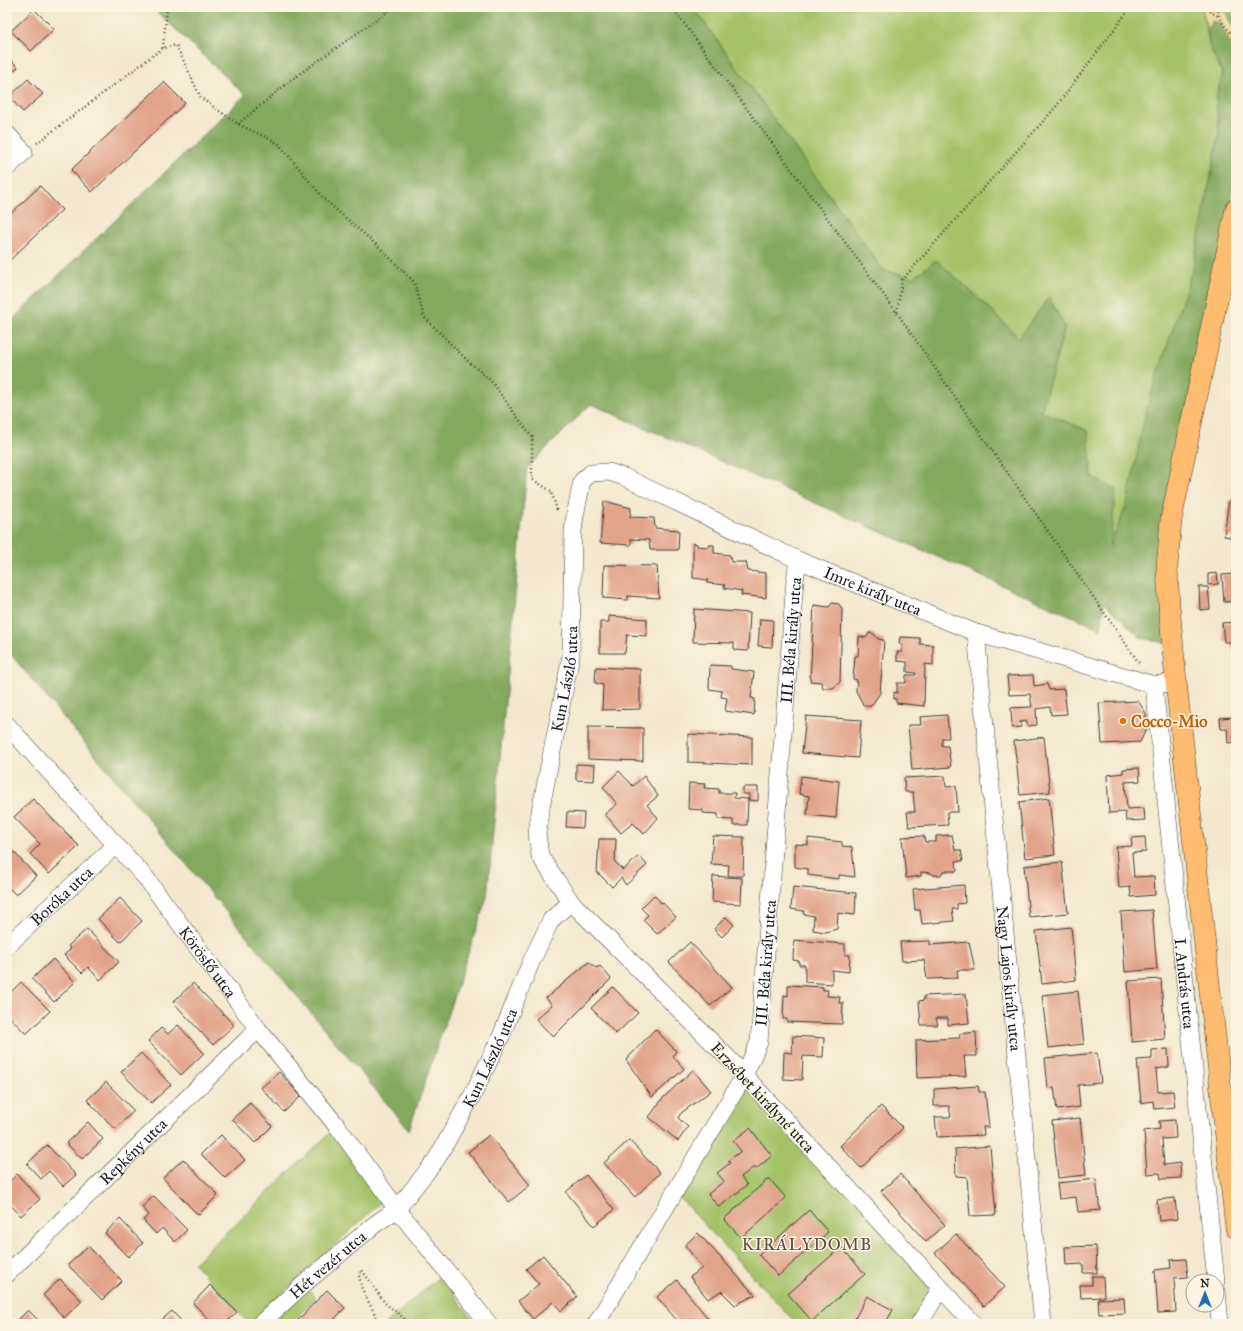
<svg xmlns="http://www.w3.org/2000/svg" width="1243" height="1331" font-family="'IM FELL Great Primer',serif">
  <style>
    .green { fill: #a6c269; stroke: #616f42 }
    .forest { fill: #84a85d; stroke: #50623c }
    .sand { fill: #eeda9e; stroke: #857b5d }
    .building { fill: #e2a489 }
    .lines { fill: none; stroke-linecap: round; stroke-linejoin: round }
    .minor-casing { stroke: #3c3b37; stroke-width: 18 }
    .major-casing { stroke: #3c3b37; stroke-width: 22 }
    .path { stroke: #3c3b37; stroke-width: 2.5; stroke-dasharray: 1 3; stroke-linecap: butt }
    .minor { stroke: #fff; stroke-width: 17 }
    .major { stroke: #fdbc70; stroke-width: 21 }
    .food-dot { fill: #e8710a; stroke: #fcf5e5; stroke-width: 1.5 }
    .labels { text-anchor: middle; stroke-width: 3; stroke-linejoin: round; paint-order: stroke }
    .street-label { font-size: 16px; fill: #1c1c1c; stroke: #fcf5e5 }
    .food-label { font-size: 16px; font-weight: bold; fill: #c56008; stroke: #fcf5e5; text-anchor: start }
    .neighbourhood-label { font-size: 17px; letter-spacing: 1px; fill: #614c42; stroke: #fcf5e5 }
  </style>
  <rect width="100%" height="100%" fill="#fcf5e5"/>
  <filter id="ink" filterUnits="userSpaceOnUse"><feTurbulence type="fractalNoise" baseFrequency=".025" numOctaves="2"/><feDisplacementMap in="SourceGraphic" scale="8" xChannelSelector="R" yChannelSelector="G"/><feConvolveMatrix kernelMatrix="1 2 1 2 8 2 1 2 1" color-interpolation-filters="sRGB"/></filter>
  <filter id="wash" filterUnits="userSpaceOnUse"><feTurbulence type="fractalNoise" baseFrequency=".012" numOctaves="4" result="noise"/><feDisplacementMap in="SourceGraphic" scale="16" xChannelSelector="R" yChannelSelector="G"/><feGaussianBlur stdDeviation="0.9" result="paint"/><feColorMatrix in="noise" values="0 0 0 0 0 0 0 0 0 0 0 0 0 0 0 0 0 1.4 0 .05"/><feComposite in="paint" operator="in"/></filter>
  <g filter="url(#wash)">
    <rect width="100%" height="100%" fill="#f3e8ce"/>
    <path class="green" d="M693 7H1202L1210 48 1223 74 1216 98 1219 135 1193 268 1147 410 1127 504 1110 548 1092 477 1088 431 1041 411 1065 327 1049 298 1019 338 974 294 883 270Z
      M745 1076 941 1288 919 1324H797L675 1193Z
      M331 1132 381 1193 380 1203 249 1324 194 1263Z
      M440 1276 476 1324H385Z
      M304 1284 316 1298 290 1324H260Z"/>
    <path class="forest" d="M152 7H693L883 270 913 278 936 260 974 294 1019 338 1049 297 1065 327 1041 411 1088 431 1092 477 1116 490 1110 546 1127 504 1146 410 1193 268 1219 135 1216 98 1223 74 1210 48 1207 29 1212 21 1220 23 1229 41 1236 50V158L1229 214 1166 525 1170 644 1141 638 1104 603 1101 629 591 404 527 468 487 897 409 1130 7 650V325L245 95Z
      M1210 7H1236V29L1231 25 1226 13Z"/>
    <path class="sand" d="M1202 7H1210L1226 13 1231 25 1236 29V50L1229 41 1220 23 1212 21 1207 29Z"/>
    <g id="blocks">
      <path class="building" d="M34 9 54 29 31 51 11 31Z
        M7 56 18 67 7 77Z
        M28 79 43 94 23 112 9 97Z
        M164 82 185 103 92 192 71 170Z
        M40 186 62 210 7 263V217Z
        M1229 500 1236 501V538L1224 536Z
        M604 501 631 508 630 517 654 518 655 528 679 530 678 550H650L649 540 631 539V545L600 543Z
        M693 543 697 544V546L709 547V545H714V553L730 555 731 562H746L748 571 766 573V598L741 595 742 591 724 588 725 585 707 583 708 580 693 578Z
        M604 565 657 566 659 598 628 596V600L603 598Z
        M1217 573 1218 584 1208 585V574Z
        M1236 574V601L1224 602 1222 575Z
        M1199 587H1208L1210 609 1200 610Z
        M832 603 839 604 842 609 840 682 833 688H823L821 682 810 681 814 605 829 607Z
        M694 609 750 613 748 651 734 650V643L693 642Z
        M609 616 647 619V636L627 635 625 653H600V622H609Z
        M760 619 773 620 772 647 758 646Z
        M1236 622V649H1232L1231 642H1224L1222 623Z
        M869 633 874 634 878 639 884 640 880 693 871 706H864L856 691 857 680 853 679 855 656H858L859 636 866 638Z
        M900 637 920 638V644L933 645V665L925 664 924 706 896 703V699H894V692L897 693V683H906V675H916V673L907 672V662L897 661V652H902V644H899Z
        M710 665 731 666V669L754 672 751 698 755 699 754 715 725 711 727 698 721 697 722 691 709 689Z
        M596 667 640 669V709L602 710 603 685 595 683Z
        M1033 675 1034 686 1047 684 1049 690 1064 689 1067 714 1051 715 1050 707 1036 709 1037 725 1027 726V721L1020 722 1021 727 1012 728 1011 708 1032 707 1030 694 1009 695 1007 676Z
        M1138 701 1146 713 1147 728 1140 742 1102 744 1099 703Z
        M947 715 949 738H942V746H948L951 767 912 770 908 725H921L920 717Z
        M806 716 861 720 858 758 802 753Z
        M1236 717V742L1228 743 1227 729H1221L1220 718Z
        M588 727 643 728V761L588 759Z
        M688 734 752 737V765L688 762Z
        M1044 737 1050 792 1020 795 1014 741Z
        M576 764 595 765 594 781 576 780Z
        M1139 768 1140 781 1125 782 1127 809 1144 808 1145 820 1126 821 1125 812 1109 813 1107 775 1123 773V769Z
        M619 771 633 786 644 776 658 796 647 805 658 818 644 834 633 823 621 833 605 814 617 804 603 787Z
        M801 776 839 781 836 818 807 815 809 796 799 794Z
        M945 776 946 787 956 786 958 812H947L948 825 909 827 907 812H915L913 792H905L904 778Z
        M689 783 705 784 704 788 719 789V793H735L734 798 748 799 747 825H733V820L718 819V814L703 813V810L688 809Z
        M743 787H758V801L749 800V794H743Z
        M1049 798 1055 855 1025 858 1019 802Z
        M33 799 79 846 49 874 30 854 40 844 14 817Z
        M567 812 584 813 583 828 566 827Z
        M952 835 955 850H961L963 861H956L957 871H943L941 875H934L931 873 921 872V876L906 878 902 837 924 836 925 842H936V836Z
        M713 836 744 837 743 876H728L729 865 711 864Z
        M1145 837 1146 852 1132 853 1134 877 1154 876 1155 895 1131 897 1130 887 1119 888 1116 847 1132 846 1131 838Z
        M808 838 842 842V846L852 847 855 877 839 875V879L808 875V869L795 867V844L808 845Z
        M599 839H616L615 862 623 870 639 856 647 865 626 885 621 878 612 887 599 874H597Z
        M14 852 36 876 16 895 7 886V858Z
        M1062 862 1068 913 1029 917 1024 866Z
        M713 876 742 878 741 904 712 902Z
        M964 885 965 903 957 904V909H952L954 921 922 924 920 910H915L913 889Z
        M793 887 856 893 855 915 838 913 837 929 825 932 813 930 814 916 803 914 804 911 791 909Z
        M654 895 661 903 662 902 676 917 657 934 643 920 648 915 641 908Z
        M120 898 142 921 120 942 98 919Z
        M1152 910 1157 969 1125 972 1121 912Z
        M726 917 734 925 722 937 714 929Z
        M1071 927 1076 980 1042 984 1036 931Z
        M87 929 119 962 100 980 88 967 82 973 64 955 71 949 68 946Z
        M794 940 845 944V955H850L849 972 832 970V984L805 982V965H799V961L793 960Z
        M930 941V945L969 942 975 970H957L958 978 927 979 924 960 902 961 900 942Z
        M690 942 732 987 710 1006 669 962Z
        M53 959 75 982 54 1002 32 979Z
        M589 962 596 968 600 966 611 979 553 1037 536 1019 552 1005 546 998Z
        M1161 979 1165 1039 1132 1042 1128 981Z
        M21 982 50 1011 26 1034 7 1014V996Z
        M193 983 234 1025 213 1045 173 1002Z
        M788 985 823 987V990H828L827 996 840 997 839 1003H843L842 1024 787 1022V1019H783L784 995 788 996Z
        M613 987 638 1013 616 1034 591 1008Z
        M1078 991 1084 1044 1048 1048 1042 995Z
        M966 994 969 1023 948 1025V1018H936L938 1025H921L919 1001 924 1000V996Z
        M178 1025 204 1053 181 1075 148 1041 161 1028 168 1034Z
        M655 1029 676 1051 673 1056 684 1069 652 1097 626 1060Z
        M976 1032 977 1056H964L966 1076 917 1078 916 1040 960 1038 959 1034Z
        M793 1036 824 1038 823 1057 803 1056 802 1080 783 1079 784 1052 792 1053Z
        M1168 1049 1169 1067 1156 1069 1158 1092 1173 1091 1175 1107 1154 1109 1153 1101 1141 1103 1137 1060 1152 1059V1050Z
        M141 1053 171 1085 151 1103 121 1072Z
        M1097 1053 1101 1083 1078 1085 1080 1107 1057 1110 1054 1087 1048 1088 1045 1058Z
        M693 1070 711 1091 681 1113 678 1118 688 1127 678 1141 649 1117 663 1098Z
        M279 1072 301 1096 284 1112 261 1088Z
        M106 1082 134 1111 115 1129 87 1100Z
        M978 1086 979 1092H985L989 1127H983L984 1135 937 1137 935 1117H951L949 1106H934V1089Z
        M250 1103 272 1126 255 1143 232 1119Z
        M881 1106 903 1128 861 1168 840 1146Z
        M1080 1118 1086 1175 1058 1178 1052 1121Z
        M1175 1120 1176 1138 1162 1139 1164 1165 1180 1163 1181 1178 1161 1179 1160 1173 1147 1174 1144 1131 1160 1129 1159 1121Z
        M88 1122 103 1139 82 1159 66 1143Z
        M750 1128 772 1156 756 1169 754 1167 741 1177 747 1185 719 1207 708 1194 724 1181 717 1173 730 1163 728 1161 741 1151 733 1141Z
        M221 1135 245 1160 225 1178 201 1154Z
        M489 1135 530 1185 509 1202 468 1152Z
        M629 1140 660 1173 635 1197 604 1163Z
        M47 1145 76 1175 63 1186 49 1171 41 1179 27 1164Z
        M990 1146 996 1215 970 1216 967 1177 956 1176 955 1149Z
        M183 1159 218 1195 198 1215 163 1178Z
        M17 1174 40 1199 21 1216 7 1201V1184Z
        M900 1174 945 1225 926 1242 881 1191Z
        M586 1175 614 1210 594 1226 566 1192Z
        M769 1178 786 1198 741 1238 724 1219Z
        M1096 1179 1100 1210 1078 1212 1076 1197 1059 1199 1057 1183Z
        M154 1196 187 1230 175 1242 162 1228 156 1234 143 1220 149 1215 142 1207Z
        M1175 1198 1177 1219 1159 1221 1157 1200Z
        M809 1210 828 1232 778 1276 759 1255Z
        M120 1219 143 1243 128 1257 105 1233Z
        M698 1233 755 1295 735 1305 721 1291 708 1299 690 1277 702 1268 685 1245Z
        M956 1234 1005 1287 984 1306 935 1253Z
        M88 1246 122 1281 102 1300 68 1265Z
        M1096 1246 1097 1273H1083V1264L1066 1265 1065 1247Z
        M841 1247 865 1274 812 1321 788 1294Z
        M543 1255 577 1297 561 1311 553 1302 533 1319 518 1301 539 1284 526 1269Z
        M1186 1259 1188 1277 1174 1278 1176 1312 1158 1313 1155 1270 1171 1268 1170 1260Z
        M1092 1276H1103L1104 1297 1081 1298 1080 1285H1092Z
        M60 1279 82 1301 64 1318 43 1295Z
        M677 1280 710 1321 708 1324H680L657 1297Z
        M210 1285 237 1312 225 1324H213L193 1303Z
        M327 1290 345 1308 330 1324H294Z
        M867 1296 893 1310 885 1324H852Z
        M1124 1298 1125 1313 1099 1314 1098 1299Z
        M28 1310 42 1324H14Z
        M172 1311 184 1324H157Z"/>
    </g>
  </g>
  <g filter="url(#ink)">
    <use href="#blocks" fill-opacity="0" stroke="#3c3b37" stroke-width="1"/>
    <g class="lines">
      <defs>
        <g id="minor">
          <path d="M7 134 24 152 7 168"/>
          <path id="s1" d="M976 633 1043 1324"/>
          <path id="s2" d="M1154 685 1216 1281"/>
          <path id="s3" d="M7 725 146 878 258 1029 337 1126 397 1209 489 1324"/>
          <path id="s4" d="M7 946 116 845"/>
          <path id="s5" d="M7 1274 258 1029"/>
          <path d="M1217 1291 1220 1324"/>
          <path id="s6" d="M260 1324 304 1284 374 1225 397 1209 436 1160 472 1096 502 1034 531 962 551 920 571 902"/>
          <path id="s7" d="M596 1324 744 1076 759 1042 795 581 798 560"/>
          <path d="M919 1324 941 1288"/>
          <path id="s8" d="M974 1324 728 1058 571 902 540 856 537 833 540 812 571 656 573 531 575 516 582 481 591 473 609 472 624 477 798 560 976 633 1154 685 1176 682"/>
        </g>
        <path id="major" d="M1236 209 1171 520 1167 567 1169 605 1176 682 1236 1228"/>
      </defs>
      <use href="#minor" class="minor-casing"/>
      <use href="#major" class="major-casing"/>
      <path class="path" d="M672 7 897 313 1139 663
        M1203 7 1218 16
        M1218 7C1219 23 1226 27 1236 38
        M163 48 167 7
        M238 124 291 80 394 7
        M37 143 163 48 176 45 201 98 238 124 278 143 325 200 379 247 414 282 424 317 468 361 491 381 532 437V479L551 491 557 510 559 511
        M897 312 902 280 1055 108 1131 7
        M380 1324 362 1289 359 1275 362 1270 385 1303 411 1324"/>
      <use href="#minor" class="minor"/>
      <use href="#major" class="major"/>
    </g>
  </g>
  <circle class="food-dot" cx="1123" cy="721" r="4"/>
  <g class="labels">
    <g class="street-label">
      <text dy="6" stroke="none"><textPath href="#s8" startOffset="1338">Imre király utca</textPath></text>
      <text dy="6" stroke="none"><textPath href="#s7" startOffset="729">III. Béla király utca</textPath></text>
      <text dy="6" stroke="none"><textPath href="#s8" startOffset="819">Kun László utca</textPath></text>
      <text dy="6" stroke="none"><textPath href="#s4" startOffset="74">Boróka utca</textPath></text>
      <text dy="6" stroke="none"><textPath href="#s3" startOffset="311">Körösfő utca</textPath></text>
      <text dy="6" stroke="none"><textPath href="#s7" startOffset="405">III. Béla király utca</textPath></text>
      <text dy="6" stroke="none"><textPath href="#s1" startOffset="347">Nagy Lajos király utca</textPath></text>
      <text dy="6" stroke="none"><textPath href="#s2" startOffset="300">I. András utca</textPath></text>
      <text dy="6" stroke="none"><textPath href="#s6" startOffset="357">Kun László utca</textPath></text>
      <text transform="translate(763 1097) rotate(47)" y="6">Erzsébet királyné utca</text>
      <text dy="6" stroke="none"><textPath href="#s5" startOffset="176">Repkény utca</textPath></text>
      <text dy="6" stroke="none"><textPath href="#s6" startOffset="90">Hét vezér utca</textPath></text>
    </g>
    <g class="food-label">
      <text x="1131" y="727">Cocco-Mio</text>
    </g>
    <g class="neighbourhood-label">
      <text x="807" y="1250">KIRÁLYDOMB</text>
    </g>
  </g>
  <rect width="1243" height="1331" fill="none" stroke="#fcf5e5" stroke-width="24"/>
  <g transform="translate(1205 1293)"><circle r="19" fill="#fcf5e5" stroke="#a29e95"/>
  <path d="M0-3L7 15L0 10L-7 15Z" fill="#1f6fb2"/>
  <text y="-6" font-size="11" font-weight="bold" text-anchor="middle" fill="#1c1c1c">N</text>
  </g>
</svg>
